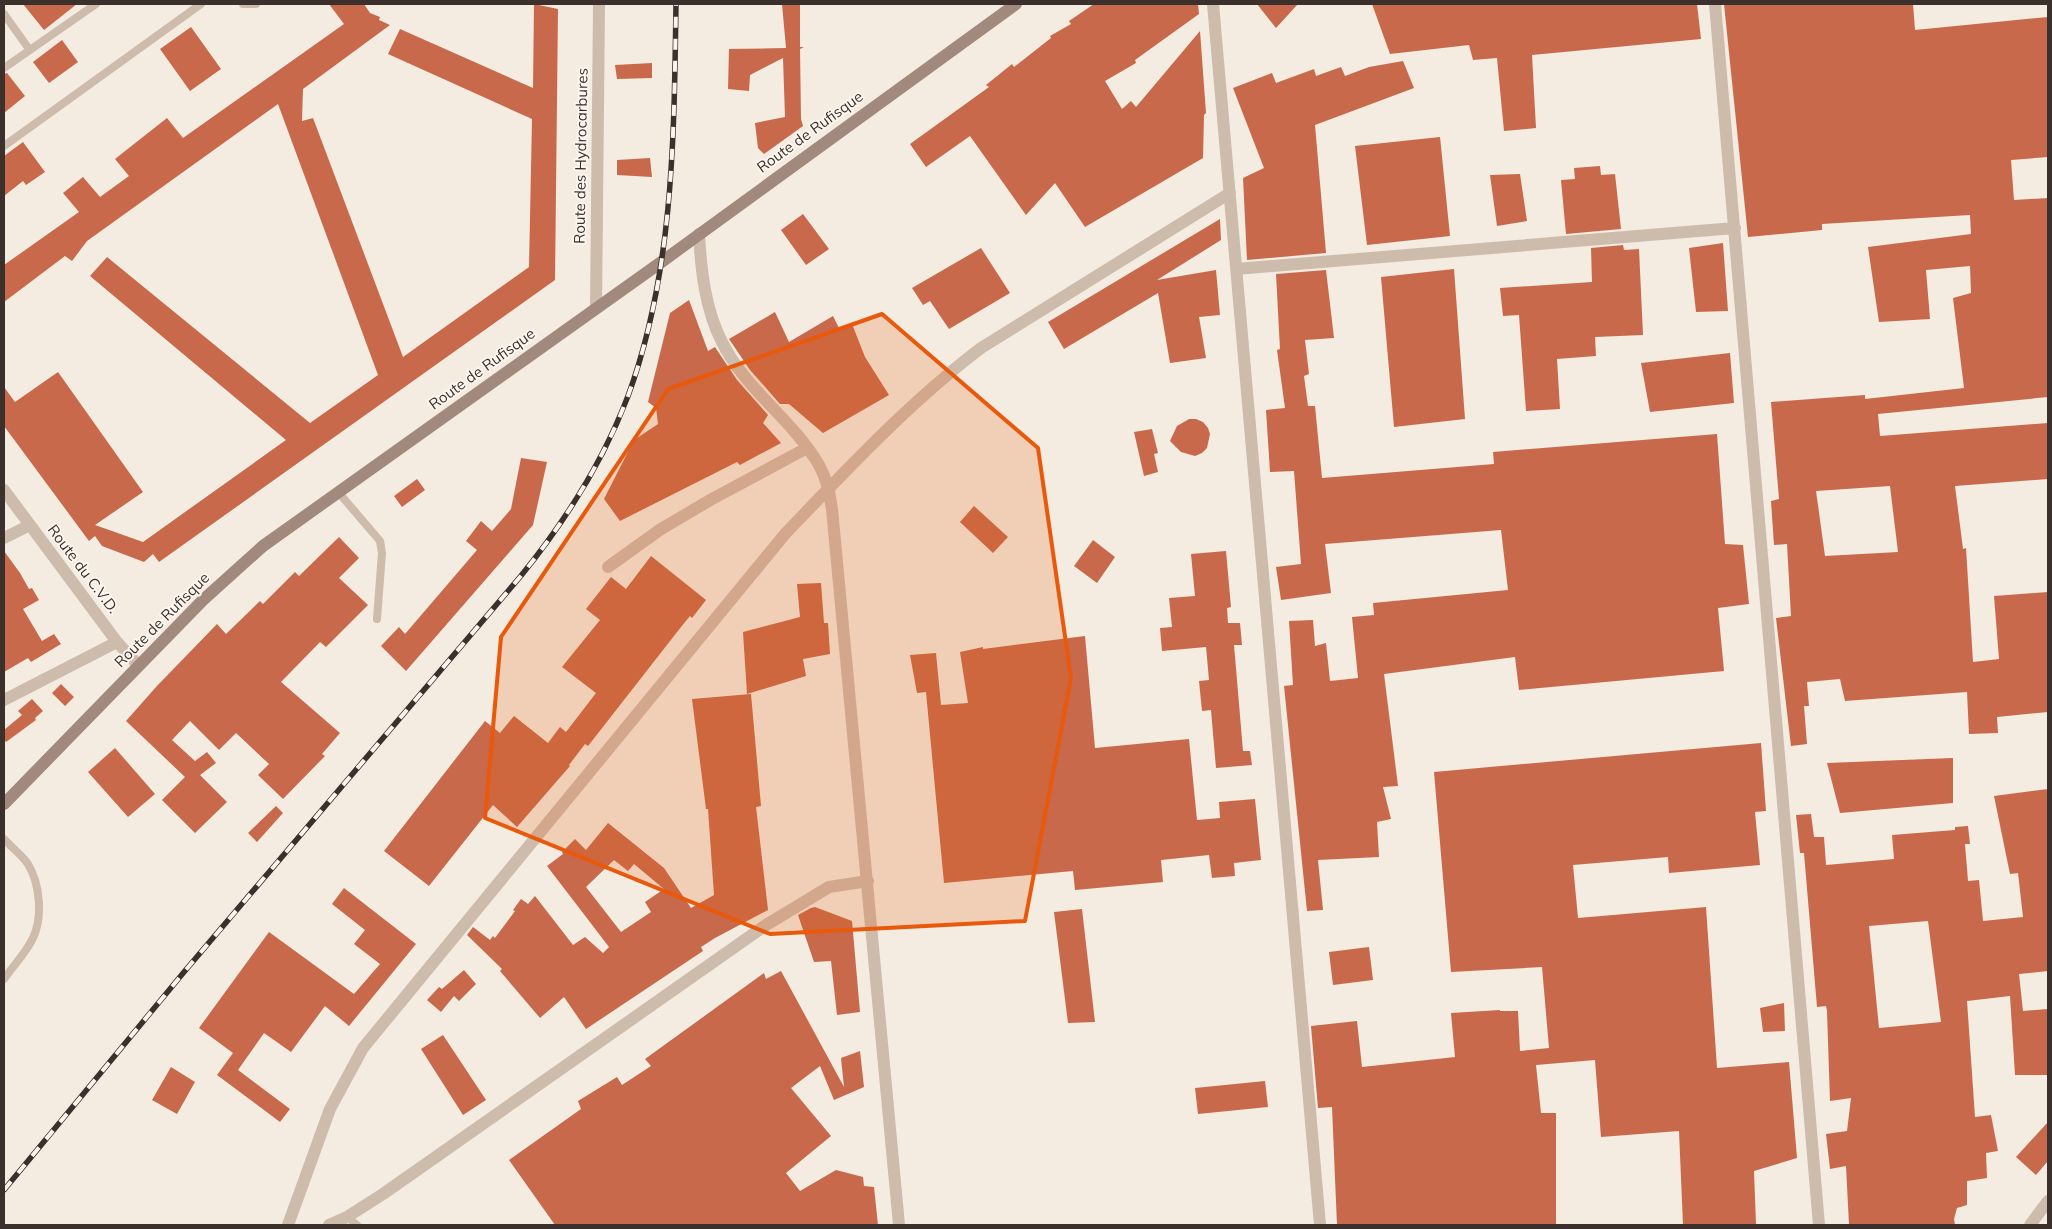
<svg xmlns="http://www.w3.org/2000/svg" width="2052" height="1229" font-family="Mulish,sans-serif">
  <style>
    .building { fill: #c8694b; fill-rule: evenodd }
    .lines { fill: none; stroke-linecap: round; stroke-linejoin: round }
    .service { stroke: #cdbbac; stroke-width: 8 }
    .minor { stroke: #cdbbac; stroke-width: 12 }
    .tertiary { stroke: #cdbbac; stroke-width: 12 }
    .secondary { stroke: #a18a7d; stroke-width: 12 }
    .rail-casing { stroke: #3b302b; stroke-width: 5.5 }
    .rail { stroke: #fbf5ee; stroke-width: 4; stroke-dasharray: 11; stroke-linecap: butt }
    .marked { fill: #e8590c; fill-opacity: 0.2; stroke: #e8590c; stroke-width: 4; stroke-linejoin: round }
    .labels { text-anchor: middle; stroke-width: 4; stroke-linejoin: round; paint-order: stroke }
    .street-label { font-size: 15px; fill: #3b302b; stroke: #fbf5ee }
  </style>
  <rect width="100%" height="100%" fill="#f4ebe1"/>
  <path class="building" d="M23 4H77L44 30Z
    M329 4H364L370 13 380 17 379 20 390 25 303 89 302 121 313 118 403 357 529 267 532 119 388 54 400 29 533 88 534 4 558 9 555 280 159 562 153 554 144 562 102 546 95 536 89 541 4 426V387L15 402 58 372 143 492 95 525 143 542 286 440 90 276 107 257 310 423 378 375 278 104 87 241 72 261 65 256 4 302V265L79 212 63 193 83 177 100 197 129 176 115 159 167 118 183 138 344 24Z
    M782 4H800V47H804L800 49 801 119 803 126 764 154 758 148 755 123 785 117 783 58 750 75 749 91 728 89 729 49 786 48Z
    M1094 4H1198L1199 14 1135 60 1136 63 1105 81 1122 109 1131 101 1136 107 1200 31 1206 113 1204 115 1203 158 1085 227 1055 183 1026 215 970 136 926 167 910 144 989 87 986 85 1012 64 1014 67 1051 38 1050 36 1071 24 1069 21Z
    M1257 4H1298L1276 28Z
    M1372 4H1697L1701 39 1532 55 1536 128 1504 131 1497 58 1473 60 1469 45 1390 54Z
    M1724 4H1913L1915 30 2048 17V157L2011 160 2014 200 2048 198V397L1878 414 1880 436 2048 423V479L1955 486 1963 549 1966 548 1973 662 1999 659 1994 596 2048 592V712L1997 717 1998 733 1969 734 1967 692 1845 701 1840 679 1807 682 1809 706H1804L1807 744 1791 746 1776 618 1791 616 1787 544 1774 545 1771 501 1779 499 1771 402 1865 395V399L1964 388 1953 298 1971 293 1970 266 1926 270 1930 319 1879 322 1868 247 1971 234 1970 215 1822 224V230L1748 237ZM1890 486 1898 552 1825 556 1816 491Z
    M191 27 221 69 190 91 160 49Z
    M62 40 78 62 49 83 33 62Z
    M1403 61 1414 88 1315 125 1326 253 1247 260 1243 178 1264 168 1233 88 1272 73 1276 83 1314 69 1316 76 1341 67 1345 76 1369 67Z
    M652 63V78L617 79 615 65Z
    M7 73 25 96 4 113V74Z
    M1440 137 1450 236 1367 245 1355 146Z
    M23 142 45 172 26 185 23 181 4 196V156Z
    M650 158 652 177 617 175V160Z
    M1600 166 1601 175 1615 174 1621 229 1566 234 1561 180 1575 179 1574 168Z
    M1520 174 1527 221 1497 226 1490 175Z
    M803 214 829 249 806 265 781 230Z
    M1220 219 1221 240 1157 280 1216 270 1220 315 1199 317 1206 358 1170 363 1158 293 1064 349 1048 322Z
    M1723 243 1728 311 1696 312 1689 248Z
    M1623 245 1624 250 1639 249 1643 335 1595 337 1596 356 1557 359 1560 409 1526 411 1519 315 1503 316 1500 288 1592 282 1591 248Z
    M981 248 1010 293 949 329 930 301 923 305 912 288Z
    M1454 269 1465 419 1394 427 1381 277Z
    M1326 270 1334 338 1305 340 1309 374 1304 376 1308 406H1315L1322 478 1494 464 1493 452 1717 434 1725 544 1743 545 1749 604 1718 608 1724 671 1519 690 1515 657 1384 674 1398 786 1383 787 1391 819 1377 822 1379 857 1318 860 1323 910 1307 911 1284 686 1293 685 1289 621 1313 620 1315 646 1326 643 1330 681 1358 678 1352 617 1374 615 1373 603 1508 590 1501 530 1325 544 1331 593 1281 600 1276 567 1301 564 1294 471 1270 472 1266 410 1285 408 1277 350 1280 349 1276 274Z
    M689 300 708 351 715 347 737 380 768 415 763 423 781 443 740 465 737 462 620 521 604 499 634 440 658 424 656 408 648 402 670 313Z
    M775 312 789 342 833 316 840 330 852 324 865 357 889 395 823 433 789 404H780L750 370 729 339Z
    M1730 353 1734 403 1650 412 1641 363Z
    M1189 419H1196L1203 422 1208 428 1210 434 1207 448 1202 453 1195 456 1181 452 1170 441 1177 426Z
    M1152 429 1158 453 1154 454 1158 472 1144 476 1134 432Z
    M521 458 547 462 533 525 406 671 381 646 399 627 405 634 477 550 466 541 481 521 492 531 511 509Z
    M417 479 425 490 402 507 394 496Z
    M974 506 1008 537 993 553 960 522Z
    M339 537 359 558 339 578 368 605 326 647 320 642 281 682 340 733 322 754 325 756 283 799 258 775 269 764 236 733 219 750 190 721 172 740 195 761 207 752 216 763 200 775 227 802 195 833 162 800 185 777 126 721 156 687 217 624 226 634 260 601 263 604 295 572 299 576Z
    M1093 540 1115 557 1097 583 1074 566Z
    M4 551 20 573 29 589 32 588 39 600 23 609 42 641 54 634 61 644 31 662 28 658 4 672Z
    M1226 551 1231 607 1227 608 1228 623H1240L1242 645H1234L1243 751H1250L1252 765 1216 768 1211 710 1202 711 1199 681 1209 680 1206 647 1162 651 1160 628 1172 627 1169 598 1195 596 1191 554Z
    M651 556 706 600 692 618 690 616 681 627 588 746 585 744 569 765 570 766 517 827 493 805 429 886 384 851 485 721 500 733 514 716 548 743 560 727 566 732 596 693 562 667 600 620 586 609 611 577 626 589Z
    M821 583 824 623H828L830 654 803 659 806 676 747 694 743 632 800 617 797 584Z
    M1085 636 1095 748 1189 739 1197 820 1220 818 1219 802 1255 799 1261 860 1234 863 1235 876 1212 878 1209 855 1161 860 1163 882 1075 890 1073 871 944 883 926 692 917 693 910 655 936 653 941 705 968 703 960 652 983 647V649Z
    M61 684 74 697 65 706 52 693Z
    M751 694 761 806 756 807 768 910 715 938 701 947 703 951 586 1029 564 997 540 1018 500 971 502 969 467 935 473 927 490 940 493 936 495 938 515 911 513 910 521 899 528 904 535 896 573 945 585 937 603 953 609 947 547 866 563 854 562 852 575 839 586 850 608 823 664 868 691 908 714 895 708 809H706L692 699ZM614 860 628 871 634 864 664 889 645 902 651 912 621 932 586 887Z
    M32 699 43 711 35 718 36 720 6 742 4 739V730L22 715 18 711Z
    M1761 743 1766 811 1755 812 1760 865 1669 873 1668 857 1573 865 1578 918 1706 907 1717 1068 1789 1062 1797 1158 1754 1171 1756 1224 1683 1225 1679 1131 1601 1137 1595 1060 1536 1065 1541 1113H1556V1225H1337L1332 1107 1318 1108 1311 1026 1357 1021 1362 1067 1455 1057 1451 1013 1500 1010V1011H1518L1520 1051 1549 1048 1542 967 1451 972 1434 772Z
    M115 748 155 794 128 817 88 772Z
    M1953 758V803L1840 813 1827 763Z
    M2048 789V971L2019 974 2023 1011 2048 1009V1075H2015L2010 996 1967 1001 1975 1117 1991 1115 1998 1151 1986 1153 1987 1178 1967 1181V1205L1957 1208 1954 1219 1955 1225H1849L1846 1166 1830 1169 1826 1134 1847 1131 1851 1098 1830 1101 1827 1011 1826 1006 1817 1007 1804 853H1800L1796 815 1811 814 1814 837H1824L1826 865 1894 859 1892 835 1955 830V827L1968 826 1970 844H1965L1968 881 1979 880 1983 921 2023 917 2018 873 2010 874 1994 796ZM1928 921 1941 1022 1879 1028 1869 926Z
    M276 806 283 813 257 842 248 833Z
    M344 888 416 944 349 1026 325 1006 291 1052 264 1033 238 1070 290 1109 280 1122 217 1075 233 1053 199 1028 269 932 354 994 380 964 354 944 365 930 332 904Z
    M815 907 852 921 860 1012 837 1015 831 961 814 962 798 915 811 908Z
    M1082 909 1095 1022 1068 1023 1054 912Z
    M1369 947 1373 980 1333 985 1329 952Z
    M464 970 476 984 459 1001 454 996 441 1012 427 1000 439 987 442 989Z
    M781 971 844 1087 841 1058 860 1051 864 1087 834 1100 820 1066 791 1088 831 1136 786 1173 800 1191 836 1170 863 1177 864 1186 874 1187 878 1225H555L509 1160 581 1109 578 1101 617 1077 622 1085 651 1066 645 1059 764 973 766 979Z
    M1784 1003 1785 1031 1763 1032 1760 1008Z
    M443 1035 486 1100 463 1115 421 1049Z
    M171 1067 195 1082 177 1114 152 1100Z
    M1265 1081 1268 1107 1198 1114 1195 1088Z
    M2048 1122V1161L2036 1175 2016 1157Z"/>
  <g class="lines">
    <path class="service" d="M243 4H256
      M4 14 29 49
      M4 68 96 4
      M4 146 201 4
      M339 493 380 541 382 553 377 619
      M4 839C11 847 22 855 28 864 40 884 43 917 33 938 26 953 13 966 4 979
      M347 1217 357 1225"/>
    <path class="minor" d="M1213 4 1320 1225
      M1715 4 1819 1225
      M699 234C701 270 705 309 722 342 745 389 793 420 819 465 827 479 830 494 832 509L899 1225
      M1236 269 1735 228
      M4 490 117 642 138 665
      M4 538 30 525
      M608 567 661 529 712 499 807 448
      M4 700 117 642
      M288 1225 330 1109 363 1048 785 534C847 469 910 402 981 348L1230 193
      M329 1225 347 1217 383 1194 766 925 829 887 868 881
      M2030 1225 2048 1201"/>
    <path class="tertiary" d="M596 308 599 4"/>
    <path class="secondary" d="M4 804 203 600 263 546 660 263 1016 4"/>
    <defs>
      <path id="rail" d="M4 1190 184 972 520 577C564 523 603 462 628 396 674 271 674 135 676 4"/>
    </defs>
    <use href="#rail" class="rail-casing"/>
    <use href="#rail" class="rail"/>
  </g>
  <path class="marked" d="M882 314 1038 448 1071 678 1025 921 770 934 485 818 501 637 668 389Z"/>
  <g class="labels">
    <g class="street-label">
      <text transform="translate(810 132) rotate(-36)" y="5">Route de Rufisque</text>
      <text transform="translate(581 156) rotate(-89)" y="5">Route des Hydrocarbures</text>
      <text transform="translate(482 369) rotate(-36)" y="5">Route de Rufisque</text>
      <text transform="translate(83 569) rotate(53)" y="5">Route du C.V.D.</text>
      <text transform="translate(162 620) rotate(-45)" y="5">Route de Rufisque</text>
    </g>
  </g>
  <rect width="2052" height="1229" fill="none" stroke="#3b302b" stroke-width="10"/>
</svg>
